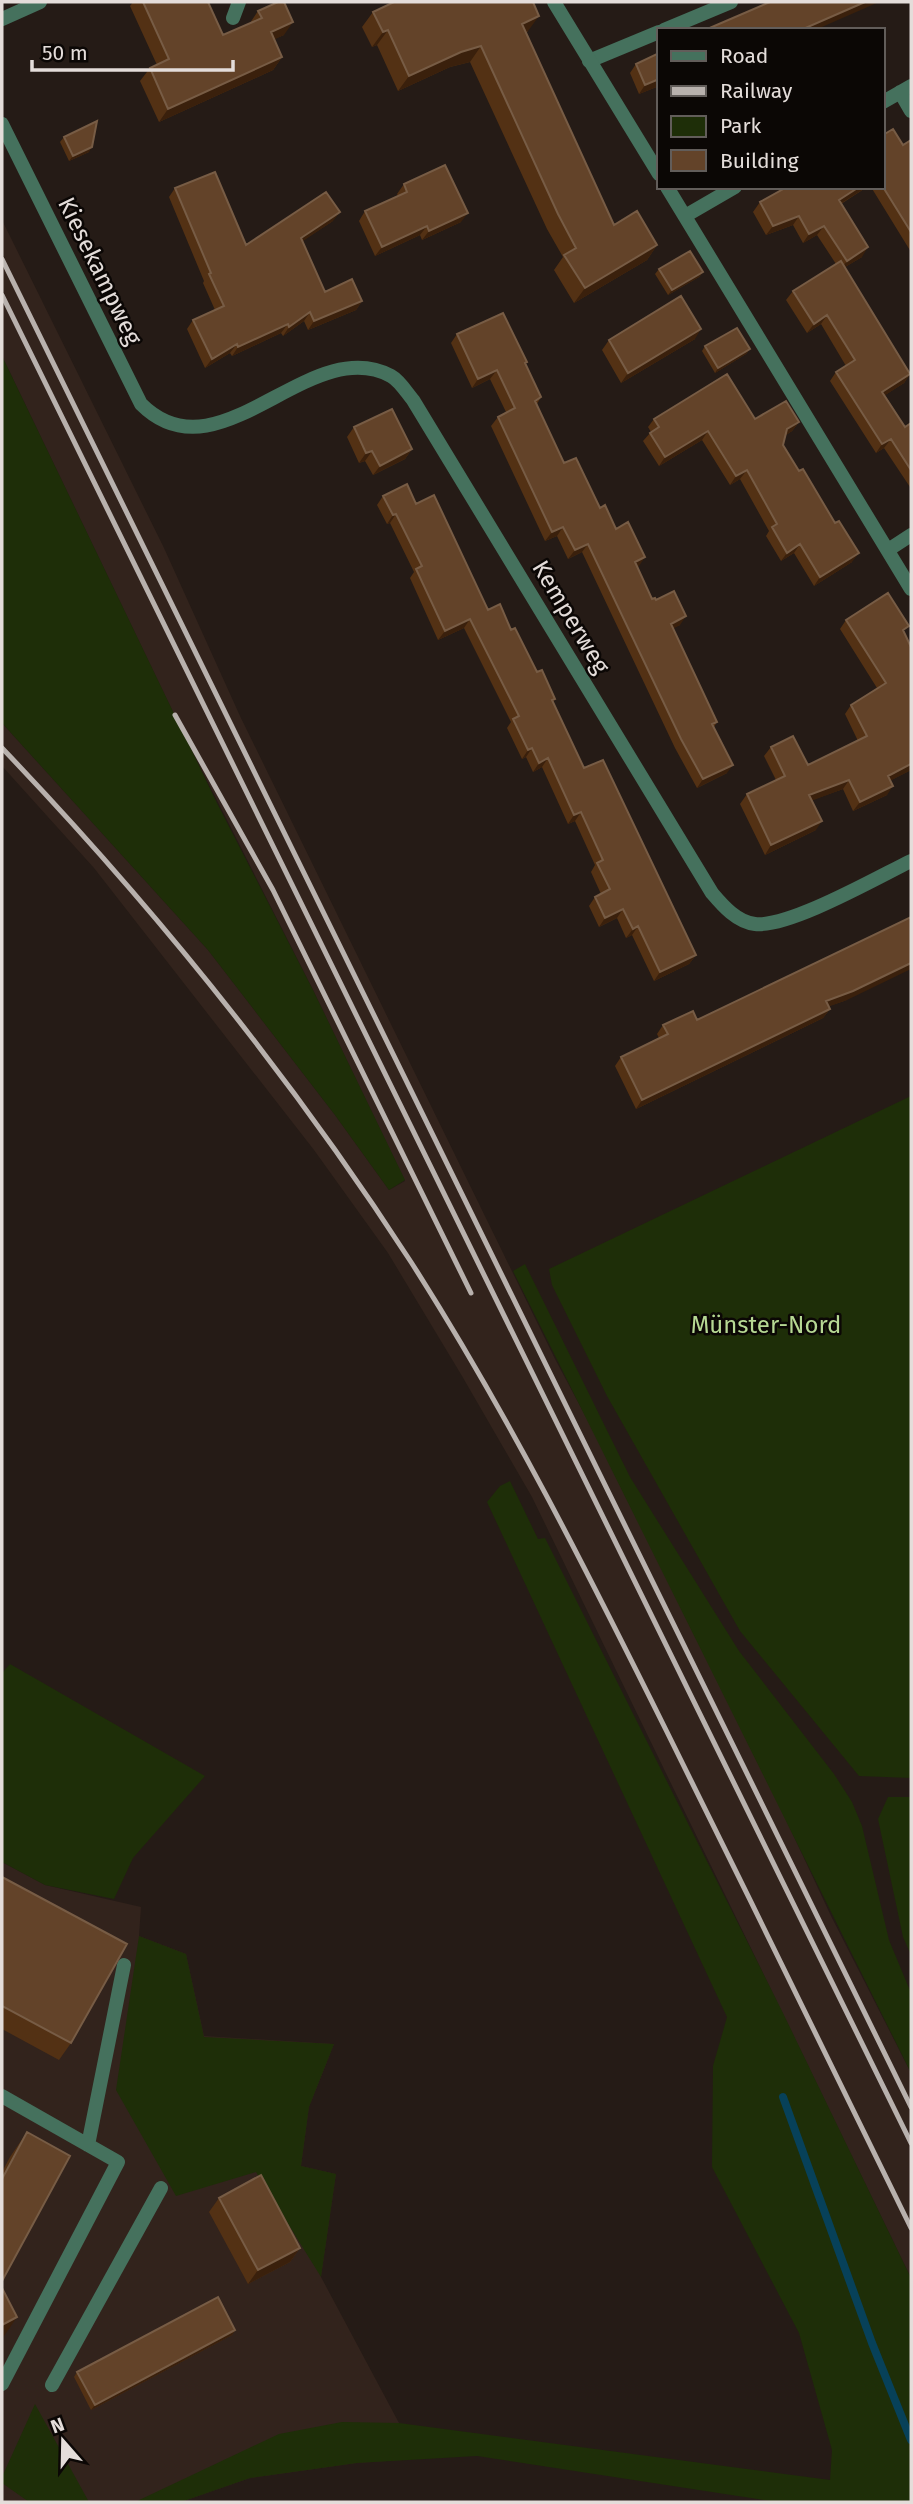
<svg xmlns="http://www.w3.org/2000/svg" width="913" height="2504" font-family="'Fira Sans',sans-serif">
  <style>
    .built { fill: #32231c }
    .green { fill: #1e2e08 }
    .lines { fill: none; stroke-linecap: round; stroke-linejoin: round }
    .stream { stroke: #074159; stroke-width: 8 }
    .service { stroke: #45715d; stroke-width: 14 }
    .minor { stroke: #45715d; stroke-width: 14 }
    .rail { stroke: #b8b1ad; stroke-width: 5 }
    .wall { fill: #533114 }
    .shaded-wall { fill: #3a200c }
    .building { fill: #634329; stroke: #775c45; stroke-width: 2 }
    .labels { text-anchor: middle; stroke-width: 5; stroke-linejoin: round; paint-order: stroke }
    .street-label { font-size: 24px; fill: #e4ddda; stroke: #0b0705 }
    .park-label { font-size: 24px; fill: #b6d893; stroke: #0b0705 }
  </style>
  <rect width="100%" height="100%" fill="#251b16"/>
  <path class="built" d="M2 220 164 548 240 716 555 1359 681 1595 831 1916 911 2073V2278L532 1497 462 1376 388 1253 314 1150 94 868 2 766V723L208 950 335 1115 389 1190 405 1181 313 990 185 737 2 356Z
    M2 1862 45 1885 141 1907 139 1936 186 1954 204 2036 334 2044 309 2107 301 2166 336 2174 321 2277 399 2423 403 2460 357 2463 250 2478 181 2502H2Z"/>
  <path class="green" d="M2 356 217 803 313 990 405 1180 389 1190 335 1115 208 950 2 723Z
    M911 1096V1778L859 1776 740 1631 607 1396 552 1285 549 1269Z
    M525 1264 630 1477 739 1651 834 1774 852 1802 862 1826 889 1940 911 1993V2073L513 1271Z
    M510 1481 538 1539 545 1538 783 2013 911 2278V2502H777L477 2456 357 2463 250 2478 181 2502H135L279 2434 342 2422 399 2423 830 2480 832 2450 799 2333 712 2167 713 2066 727 2017 487 1502 500 1486Z
    M10 1664 205 1776 133 1858 114 1899 45 1885 2 1862V1673Z
    M888 1797H911V1955L903 1937 878 1819Z
    M139 1936 186 1954 204 2037 334 2044 309 2107 301 2166 336 2174 321 2277 256 2172 176 2196 116 2090Z
    M35 2404 89 2502H29L2 2483V2477Z"/>
  <g class="lines">
    <path class="stream" d="M783 2097 872 2343 911 2440"/>
    <path class="service" d="M233 18 239 2
      M2 19 40 2
      M664 30 731 2
      M589 61 659 32
      M2 2096 118 2162 2 2384
      M88 2145 124 1965
      M52 2385 161 2188"/>
    <path class="minor" d="M554 2 659 174
      M900 92 911 111
      M883 102 911 86
      M2 124 141 404C219 482 309 332 391 376 400 381 407 393 413 400L712 893C723 906 737 922 755 924 789 928 878 877 911 861
      M667 187 911 589
      M685 216 735 187
      M888 550 911 535"/>
    <path class="rail" d="M2 259 911 2107
      M2 295 911 2143
      M175 715 273 890 471 1293
      M2 748C153 906 292 1078 411 1262 507 1412 588 1573 667 1732 749 1897 830 2063 911 2228"/>
  </g>
  <path class="wall" d="M133 2H208L223 35 250 23 258 11 284 35 274 39 282 57 273 70 159 122 140 81 150 68 157 65 130 6Z
    M373 12 528 31 526 33 614 225 657 245 647 260 574 303 554 270 563 257 547 229 470 62 450 67 398 91 377 45 372 47 362 27Z
    M636 64 659 86 639 94 630 73Z
    M64 137 89 152 69 161 60 142Z
    M911 140V252L871 187H883L903 145Z
    M404 184 461 222 422 240 420 235 375 256 359 221 365 211 398 196 397 194Z
    M867 187 841 204 862 257 845 267 910 374 904 383 885 395 905 427 911 423V487H910L884 448 876 453 830 381 836 372 846 366 821 324 807 333 786 300 793 291 836 264 817 235 803 243 793 225 766 235 753 212 760 202Z
    M175 188 246 245 333 221 302 241 325 292 362 301 356 310 308 330 304 321 283 336 281 333 232 356 230 353 205 368 187 329 193 320 215 310 203 283 204 281 169 197Z
    M659 269 703 272 699 277 668 295 655 274Z
    M457 334 527 362 525 365 541 397 537 404 564 463 616 529 639 566 637 567 652 599 680 625 673 628 717 722 714 727 727 773 697 788 675 748 582 552 568 559 557 536 545 541 491 426 498 417 506 412 490 379 472 388 451 343Z
    M695 339 621 383 602 350 609 340Z
    M705 346 750 349 746 354 715 373 702 351Z
    M654 419H755L799 422 792 431 786 435 783 445 852 562 814 586 794 553 781 561 766 536 769 531 740 479 730 485 702 440 659 466 643 441 651 432 648 427Z
    M354 427 412 449 405 459 373 475 365 461 359 463 347 437Z
    M383 496 416 504 488 610 511 630 537 672 555 699 553 702 584 768 696 955 689 964 654 981 632 935 626 938 617 918 599 927 589 906 595 897 601 894 591 872 595 865 575 821 568 824 542 767 533 772 526 757 522 759 507 728 511 722 464 628 438 640 410 578 414 572 390 523 387 524 377 505Z
    M846 620 904 633 911 647V770L891 780 887 795 853 811 843 789 812 800 816 830 765 855 740 804 747 794 776 780 764 756 771 747 808 765 858 741 845 714 851 705 877 688 840 629Z
    M847 1000 829 1006 830 1009 823 1018 636 1109 615 1066 621 1057 659 1038 657 1034 663 1025Z
    M2 1877 71 2043 59 2060 2 2029Z
    M27 2132 2 2281V2172L10 2157Z
    M219 2198 300 2248 290 2262 248 2284 209 2212Z
    M235 2330 232 2335 91 2410 74 2377 77 2372Z"/>
  <path class="shaded-wall" d="M865 2H879L815 30H801Z
    M539 16 528 31 511 40 522 24Z
    M293 22 284 35 262 45 271 32Z
    M388 30 377 45 372 47 383 32Z
    M481 46 470 62 450 67 398 91 409 76 461 52Z
    M282 57 273 70 159 122 168 109Z
    M659 79V86L639 94 645 85Z
    M92 147 89 152 69 161 73 156Z
    M859 187H867L832 209 839 200Z
    M340 212 333 221 294 247 301 238Z
    M468 213 461 222 422 240 429 231Z
    M799 216 793 225 766 235 773 226Z
    M427 226 420 235 375 256 382 247Z
    M824 226 817 235 803 243 809 234Z
    M657 245 647 260 574 303 585 288Z
    M868 247 862 257 840 270 847 261Z
    M703 272 699 277 668 295 672 290Z
    M362 301 356 310 308 330 314 321Z
    M310 312 304 321 283 336 289 327Z
    M827 315 821 324 807 333 814 324Z
    M288 324 281 333 232 356 238 347Z
    M701 329 695 339 621 383 628 373Z
    M237 344 230 353 205 368 212 359Z
    M750 349 746 354 715 373 718 368Z
    M497 370 490 379 472 388 478 379Z
    M910 374 904 383 876 401 882 392Z
    M799 422 792 431 781 438 787 429Z
    M708 431 702 440 659 466 665 457Z
    M891 439 884 448 876 453 882 444Z
    M412 449 405 459 373 475 380 466Z
    M372 451 365 461 359 463 366 453Z
    M747 470 740 479 730 485 736 476Z
    M396 514 390 523 387 524 393 515Z
    M563 527 557 536 545 541 552 532Z
    M588 544 582 552 568 559 575 550Z
    M800 544 794 553 781 561 787 553Z
    M859 553 852 562 814 586 820 577Z
    M645 557 639 566 628 571 635 562Z
    M686 616 680 625 665 633 671 624Z
    M470 619 464 628 438 640 445 631Z
    M532 748 526 757 522 759 528 750Z
    M548 758 542 767 533 772 539 763Z
    M911 764V770L882 785 888 776Z
    M733 765 727 773 697 788 703 779Z
    M849 780 843 789 803 804 809 795Z
    M893 786 887 795 853 811 860 802Z
    M581 812 575 821 568 824 574 815Z
    M822 821 816 830 765 855 771 845Z
    M623 909 617 918 599 927 605 918Z
    M638 926 632 935 626 938 633 929Z
    M696 955 689 964 654 981 660 972Z
    M911 963V969L847 1000 819 1010 826 1001Z
    M830 1009 823 1018 636 1109 642 1100Z
    M300 2248 290 2262 248 2284 258 2270Z
    M17 2317 2 2339V2325Z
    M235 2330 232 2335 91 2410 95 2405Z"/>
  <path class="building" d="M143 2H208L223 35 262 18 258 11 278 2H284L293 22 271 32 282 57 168 109 150 68 169 59Z
    M394 2H533L539 16 522 24 614 225 637 211 657 245 585 288 564 255 576 248 558 214 481 46 461 52 409 76 388 30 383 32 373 12Z
    M770 2H865L801 30H705Z
    M659 53V79L645 85 636 64Z
    M97 121 92 147 73 156 64 137Z
    M893 129 903 145 911 140V232L883 187V135Z
    M445 165 468 213 429 231 427 226 382 247 365 211 407 192 404 184Z
    M215 172 246 245 326 192 340 212 301 238 325 292 352 279 362 301 314 321 310 312 289 327 288 324 238 347 237 344 212 359 193 320 224 306 209 274 211 273 175 188Z
    M787 187H859L839 200 868 247 847 261 824 226 809 234 799 216 773 226 760 202Z
    M690 251 703 272 672 290 659 269Z
    M841 261 910 374 882 392 905 427 911 423V470L891 439 882 444 836 372 855 360 827 315 814 324 793 291Z
    M681 296 701 329 628 373 609 340Z
    M503 313 527 362 525 363 541 397 535 401 564 463 576 458 600 508 605 505 616 529 628 522 645 557 635 562 652 599 655 598 656 600 674 591 686 616 671 624 717 722 712 724 733 765 703 779 681 739 588 544 575 550 563 527 552 532 498 417 515 408 497 370 478 379 457 334Z
    M737 328 750 349 718 368 705 346Z
    M727 374 755 419 786 401 799 422 787 429 783 445 799 471 803 469 835 523 839 521 859 553 820 577 800 544 787 553 772 527 777 524 747 470 736 476 708 431 665 457 650 433 659 427 654 419Z
    M392 409 412 449 380 466 372 451 366 453 354 427Z
    M407 484 416 504 434 495 488 610 500 604 511 630 515 628 537 672 542 670 555 699 552 700 584 768 603 760 696 955 660 972 638 926 633 929 623 909 605 918 595 897 610 889 597 863 603 860 581 812 574 815 548 758 539 763 532 748 528 750 513 719 519 716 470 619 445 631 416 569 422 566 396 514 393 515 383 496Z
    M888 593 909 626 903 630 911 647V764L888 776 893 786 860 802 849 780 809 795 822 821 771 845 747 794 785 776 771 747 793 736 808 765 867 736 851 705 886 683 846 620Z
    M911 917V963L853 991 826 1001 830 1009 642 1100 621 1057 668 1034 663 1025 693 1011 697 1020Z
    M2 1877 127 1944 71 2043 2 2006Z
    M27 2132 70 2156 2 2281V2179Z
    M261 2175 300 2248 258 2270 219 2198Z
    M2 2288 17 2317 2 2325Z
    M218 2297 235 2330 95 2405 77 2372Z"/>
  <g class="labels">
    <g class="street-label">
      <text transform="translate(100 271) rotate(64)" y="8">Kiesekampweg</text>
      <text transform="translate(571 617) rotate(59)" y="8">Kemperweg</text>
    </g>
    <g class="park-label">
      <text x="766" y="1333">Münster-Nord</text>
    </g>
  </g>
  <rect width="913" height="2504" fill="none" stroke="#e4ddda" stroke-width="7"/>
  <rect x="657" y="28" width="228" height="161" fill="#0b0705" stroke="#625d5a" stroke-width="2"/>
  <rect x="671" y="51" width="35" height="10" fill="#45715d" stroke="#625d5a" stroke-width="2"/>
  <text x="720" y="63" font-size="21" fill="#e4ddda">Road</text>
  <rect x="671" y="86" width="35" height="10" fill="#b8b1ad" stroke="#625d5a" stroke-width="2"/>
  <text x="720" y="98" font-size="21" fill="#e4ddda">Railway</text>
  <rect x="671" y="116" width="35" height="21" fill="#1e2e08" stroke="#625d5a" stroke-width="2"/>
  <text x="720" y="133" font-size="21" fill="#e4ddda">Park</text>
  <rect x="671" y="150" width="35" height="21" fill="#634329" stroke="#625d5a" stroke-width="2"/>
  <text x="720" y="168" font-size="21" fill="#e4ddda">Building</text>
  <g transform="translate(63 2441) rotate(340)" stroke="#0b0705" stroke-width="5" paint-order="stroke">
  <path d="M0-5L12 26L0 18L-12 26Z" fill="#e4ddda"/>
  <text y="-10" font-size="19" font-weight="bold" text-anchor="middle" fill="#e4ddda">N</text>
  </g>
  <path d="M32 60v10h201v-10" fill="none" stroke="#e4ddda" stroke-width="3.5"/>
  <text x="42" y="60" font-size="21" fill="#e4ddda" stroke="#0b0705" stroke-width="5" paint-order="stroke">50 m</text>
</svg>
